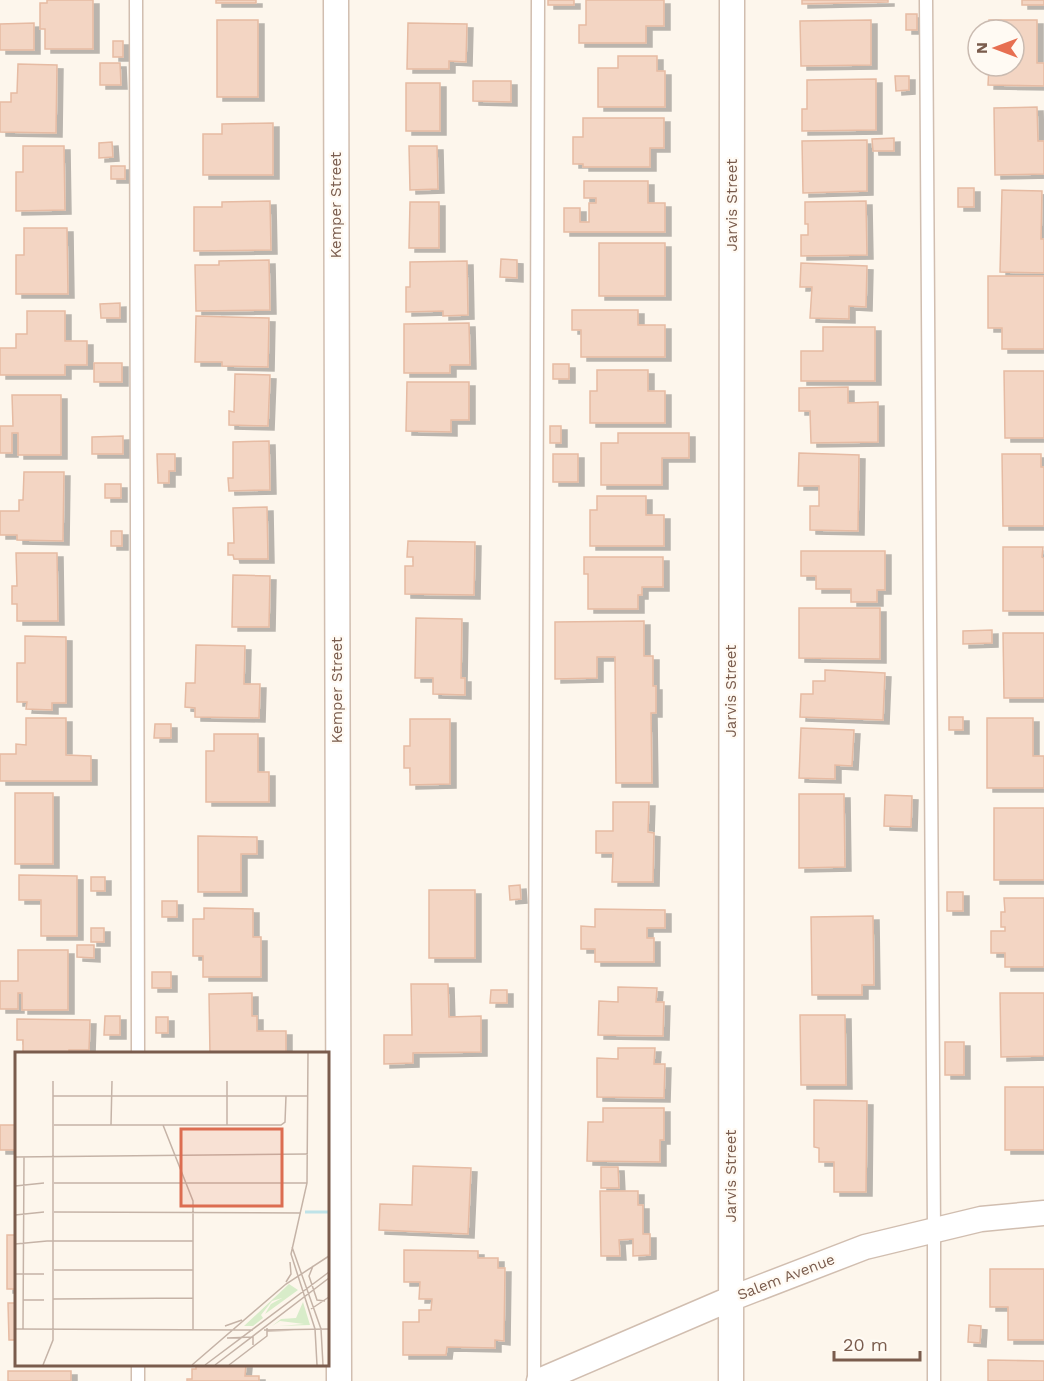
<svg xmlns="http://www.w3.org/2000/svg" width="1044" height="1381" font-family="'Work Sans',sans-serif">
  <style>
    .building { fill: #f3d5c3; stroke: #e6bba3; stroke-width: 1.5; filter: url(#shadow) }
    .lines { fill: none; stroke-linecap: round; stroke-linejoin: round }
    .service-casing { stroke: #d1beb0; stroke-width: 15 }
    .minor-casing { stroke: #d1beb0; stroke-width: 27 }
    .service { stroke: #fff; stroke-width: 12 }
    .minor { stroke: #fff; stroke-width: 24 }
    .labels { text-anchor: middle; stroke-width: 4.5; stroke-linejoin: round; paint-order: stroke }
    .street-label { font-size: 15px; fill: #7a5c4d; stroke: #fffaf3 }
    .inset-river { fill: none; stroke: #bfe3e8; stroke-width: 3 }
    .inset-road { fill: none; stroke: #c5b3a7; stroke-width: 1.5 }
    .view { fill: #dc6d51; fill-opacity: 0.15; stroke: #dc6d51; stroke-width: 3 }
    .inset-edge { fill: none; stroke: #7a5c4d; stroke-width: 3 }
  </style>
  <defs>
    <filter id="shadow"><feDropShadow dx="6" dy="4" stdDeviation="0" flood-color="#0004"/></filter>
  </defs>
  <rect width="100%" height="100%" fill="#fdf6ec"/>
  <path class="building" d="M47 0H93V49H45V29H40V3H47Z
    M216 0H256V3H216Z
    M548 0H574V5H548Z
    M586 0H664V26H646V43H579V25H586Z
    M802 0H888V2L802 4Z
    M1022 0H1044V5H1022Z
    M906 14H917V30H906Z
    M217 20H258V97H217Z
    M871 20V65L801 66 800 21Z
    M989 20H1037V63H1044V86L988 85 989 66H1014V30H984V28H989Z
    M34 23V50H0V24Z
    M408 23 467 24 466 62 449 61V69H407Z
    M113 41H123V57H113Z
    M618 56H657V71H665V107H598V68H618Z
    M100 63H120L121 85H100Z
    M18 64 57 65 56 133 0 132V102H11V93H17Z
    M895 76H909V90L896 91Z
    M876 79V130L802 131V109H807V80Z
    M473 81H511V102L473 101Z
    M406 83H440V131H406Z
    M1037 107 1038 141H1044V174L995 175 994 108Z
    M583 118H664V148H650V167H583V164H573V137H583Z
    M273 123V175H203V134H222V124Z
    M894 138V151H873L872 139Z
    M867 140V191L803 193 802 141Z
    M112 142 113 157 99 158V143Z
    M23 146H64L65 210 16 211V172H23Z
    M409 146H437L438 189 410 190Z
    M111 166H125V179H111Z
    M584 181H648V203H665V232H564V208H580V222H589V203H596V198H584Z
    M958 188H974V207H958Z
    M1002 190 1042 191 1041 239H1044V273L1000 272Z
    M270 201 271 250 194 251V207H222V202Z
    M866 201 867 255 801 256V235H808V224H805V202Z
    M410 202H439V248H409Z
    M24 228H67L68 294H16V255H24Z
    M599 243H665V296H599Z
    M501 259 517 260V278L500 277Z
    M269 260 270 310 196 311 195 265H219V261Z
    M467 261 468 315 443 316V311L406 312V287H410V262Z
    M801 263 867 266 866 307 849 306V319L810 318 812 287H800Z
    M988 276H1044V349H1002V328H988Z
    M120 303V318H101L100 304Z
    M572 310H638V325H665V357H581V330H572Z
    M27 311H65V341H87V365H65V375H0V348H16V334H27Z
    M196 316 269 318 268 367 222 366V362H195Z
    M469 323 470 365H450V373H404V324Z
    M823 327H875V381H801V351H823Z
    M94 363H122V382H94Z
    M553 364H569V379H553Z
    M597 370H648V391H665V423H590V391H597Z
    M1004 371H1044V438H1005Z
    M235 374 270 375 268 426 229 425V411L234 412Z
    M407 382H469V420H451V432L406 431Z
    M848 387V403L878 402V442L811 443 810 411H799V388Z
    M12 395H61V455H18V433H12V453H0V426H13Z
    M550 426H561V443H550Z
    M618 433H689V458H662V485H601V443H618Z
    M123 436V454H92V437Z
    M269 441 270 490 229 491 228 478H233V442Z
    M799 453 859 455 858 531 810 530V506H819V486H798Z
    M157 454H175V471H169V483H158Z
    M553 454H578V482H553Z
    M1002 454H1041V467H1044V526H1003Z
    M24 472H64L63 541 17 540V535H0V511H19V500H23Z
    M105 484H121V498H105Z
    M597 496H646V515H664V546H590V510H597Z
    M267 507 268 559H234L233 555H228V543H234L233 508Z
    M111 531H122V546H111Z
    M408 541 475 542 474 595 405 594V566H413V557H407Z
    M1003 547H1043L1042 557 1044 558V611H1003Z
    M801 551H885V590H877V602H851V589H816V576H801Z
    M16 553H57L58 621H17V604H12V586H17Z
    M584 557H663V587H642V595H638V609H588V574H584Z
    M233 575 270 576 269 627H232Z
    M799 608H880V659L799 658Z
    M416 618 462 619 461 678H465V695L433 694V678H415Z
    M644 621V656H653V686H656V713H651L652 783H616L615 657H597V678L555 679V622Z
    M992 630V643L963 644V631Z
    M1003 633H1044V698H1004Z
    M25 636 66 637V703H52V710L26 709 27 702H17V663H25Z
    M196 645 245 646 244 684H260L259 718 195 717V708L185 707 186 683H195Z
    M825 670 885 673 883 720 800 717 801 694H813V681H825Z
    M949 717H963V730H949Z
    M26 718H66V755L91 756V781H0V754H16V744L26 745Z
    M987 718H1033V756H1044V788H987Z
    M410 719H450V784L410 785V768H404V746H410Z
    M155 724H171V738H154Z
    M801 728 854 730 852 766 835 765V779L799 778Z
    M214 734H258V772H269V802H206V751H214Z
    M15 793H53V864H15Z
    M799 794H844L845 867 799 868Z
    M885 795 912 796 911 827 884 826Z
    M613 802H649L648 832 654 833 653 882H612L613 853H596V831H613Z
    M994 808H1044V880H994Z
    M198 836 257 837V854H241V892H198Z
    M19 875 77 876V936H41V900H19Z
    M91 877H105V891H91Z
    M520 885 521 899 510 900 509 886Z
    M429 890H475V958H429Z
    M947 892H963V911H947Z
    M1004 898H1044V967H1005V953H991V931H1005V927H1001V912H1005Z
    M162 901H177V917H162Z
    M204 908 253 909V937H261V977H203V956H193V919H204Z
    M595 909 665 910V928H647V938H654V962H595V949H581V926L595 927Z
    M873 916 874 985H862V995H812L811 917Z
    M91 928H104V942H91Z
    M77 945H94V958L77 957Z
    M18 950H68V1010H22V993H18V1009H0V981H18Z
    M152 972H171V988H152Z
    M411 984H448L449 1017 481 1016V1052L413 1053V1063L384 1064V1035H412Z
    M618 987 657 988 656 1002H664L663 1036 598 1035 599 1001 618 1002Z
    M491 990H507V1003H490Z
    M252 993V1016H257V1031H286V1054H210L209 994Z
    M1000 993H1044V1056L1001 1057Z
    M800 1015H845L846 1085H801Z
    M105 1016H120V1035H104Z
    M156 1017H168V1033H156Z
    M17 1019 90 1020 89 1050H69V1054H23V1040H17Z
    M945 1042H964V1075H945Z
    M618 1048H655L654 1064H665L664 1098 597 1097V1058L618 1059Z
    M1005 1087H1044V1150H1005Z
    M814 1100 867 1101 866 1192H834V1162H819V1148L814 1147Z
    M603 1108H664V1140H660V1162L587 1161 588 1122H603Z
    M0 1125H16V1150H0Z
    M413 1166 471 1168 468 1234 379 1230 380 1204 412 1205Z
    M601 1167H618L619 1188H601Z
    M600 1191H638V1205H643V1234H650V1255L633 1256V1239L619 1240 620 1256H601Z
    M7 1235H16V1289H7Z
    M404 1250 478 1251V1258H498V1268H505L504 1341 495 1340V1348L447 1347 446 1355H403V1322H419V1310H431L432 1299H419L420 1282H404Z
    M990 1269H1044V1340H1008V1307H990Z
    M8 1303H16V1355H15V1340H9Z
    M969 1325 981 1326 980 1343 968 1342Z
    M988 1360 1044 1361V1381H988Z
    M196 1364H246L245 1376H259V1381H187V1379H192V1369H196Z
    M8 1371H71V1381H8Z"/>
  <g class="lines">
    <defs>
      <path id="service" d="M136 0 138 1054
        M926 0 934 1230V1381
        M138 1364V1381
        M534 1381 538 0"/>
      <path id="minor" d="M336 0 339 1381
        M539 1381 730 1299 865 1247 981 1219 1044 1213
        M731 1381 732 0"/>
    </defs>
    <use href="#service" class="service-casing"/>
    <use href="#minor" class="minor-casing"/>
    <use href="#service" class="service"/>
    <use href="#minor" class="minor"/>
  </g>
  <g class="labels">
    <g class="street-label">
      <text transform="translate(336 205) rotate(-90)" y="5">Kemper Street</text>
      <text transform="translate(732 205) rotate(-90)" y="5">Jarvis Street</text>
      <text transform="translate(337 690) rotate(-90)" y="5">Kemper Street</text>
      <text transform="translate(731 691) rotate(-90)" y="5">Jarvis Street</text>
      <text transform="translate(731 1176) rotate(-90)" y="5">Jarvis Street</text>
      <text transform="translate(786 1277) rotate(-21)" y="5">Salem Avenue</text>
    </g>
  </g>
  <g transform="translate(15 1052)">
    <rect width="314" height="314" fill="#fdf6ec"/>
    <path d="M274 232 283 238 250 262 256 252 267 246 257 249 246 263 248 266 238 274H229ZM288 250 295 273 264 274 289 272 265 269 257 274 266 267 281 266Z" fill="#d8ecc9"/>
    <path class="inset-river" d="M290 160H314"/>
    <path class="inset-road" d="M293 1 292 131 276 202 300 277 302 313M38 44H293M39 73H266L270 70 271 44M96 73 97 29M148 73 178 149V278M212 73V29M0 105 293 102M39 131H292M0 134 29 131M39 160 286 161M0 163 29 160M0 192 32 189H178M277 195 306 277 308 313M298 214 294 224 302 248 310 249M39 218H178M0 222H29M271 230 276 222 275 210M38 247 178 246M8 248H29M296 257 314 245M210 274 227 268M0 277 225 278M8 277 9 105M178 278H238M249 278 314 277M252 279 279 278M212 286 238 285V293M28 313 38 288V29M177 313 271 232 314 204M190 313 314 220M200 313 314 226M214 313 252 284V276"/>
    <path class="view" d="M166 77H267V154H166Z"/>
    <rect width="314" height="314" class="inset-edge"/>
  </g>
  <g transform="translate(996 48) rotate(270)"><circle r="28" fill="#fffaf3" stroke="#cabbb1" stroke-width="1.5"/>
  <path d="M0-4.5L10 22L0 15L-10 22Z" fill="#e76f51"/>
  <text y="-9" font-size="16" font-weight="bold" text-anchor="middle" fill="#7a5c4d">N</text>
  </g>
  <path d="M834 1351v9h86v-9" fill="none" stroke="#7a5c4d" stroke-width="3"/>
  <text x="843" y="1351" font-size="18" fill="#7a5c4d" stroke="#fffaf3" stroke-width="4.5" paint-order="stroke">20 m</text>
</svg>
